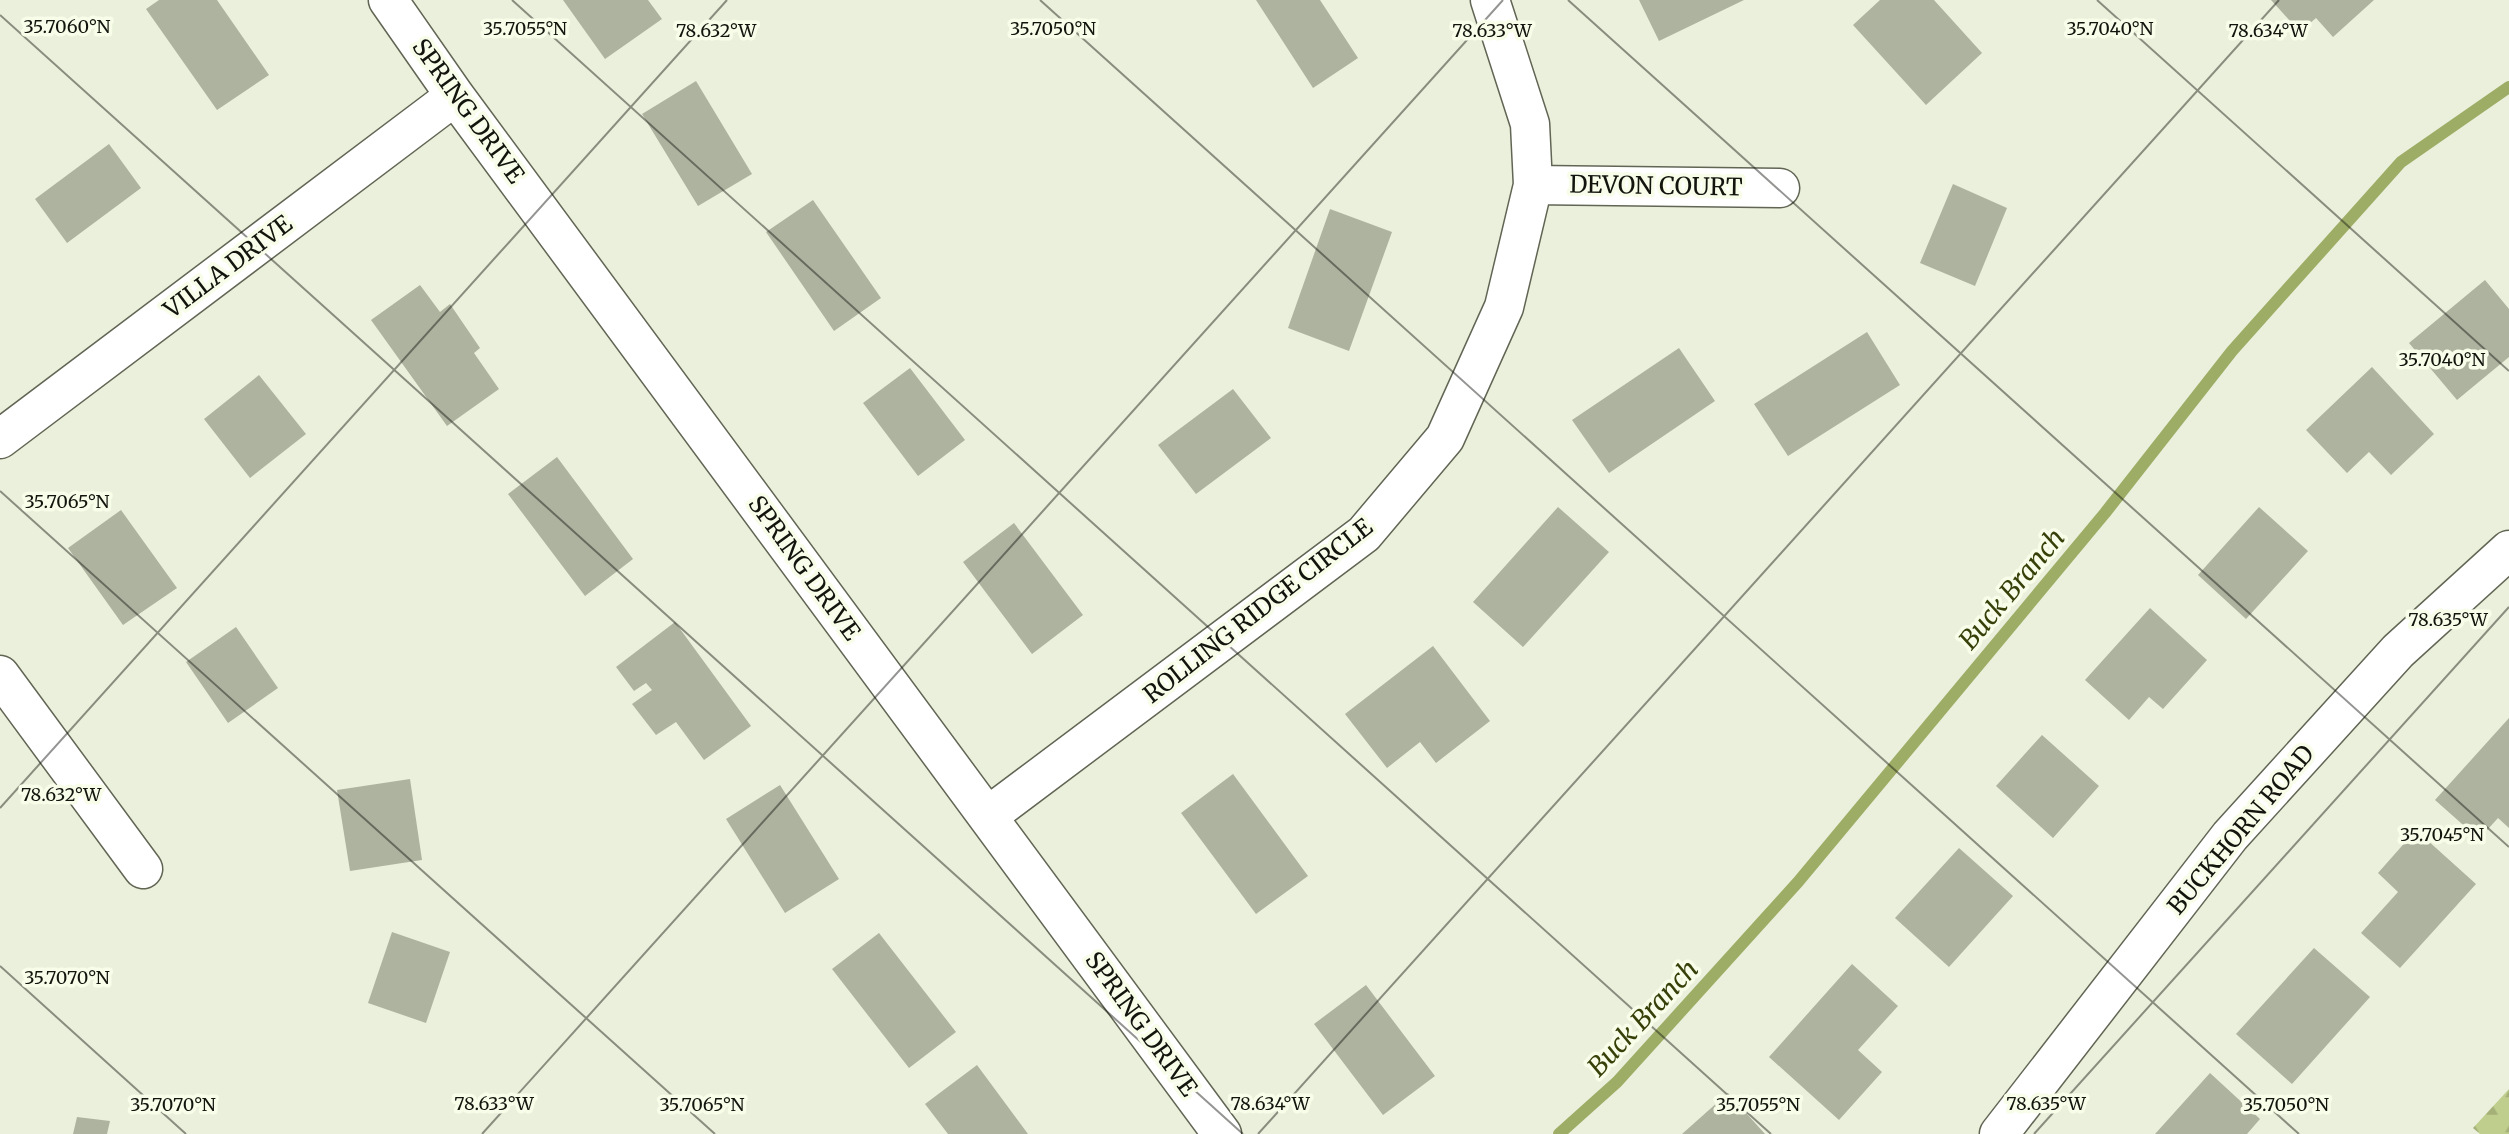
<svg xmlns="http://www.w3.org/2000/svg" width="2509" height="1134" font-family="Merriweather,serif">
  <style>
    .forest { fill: url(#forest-firs) }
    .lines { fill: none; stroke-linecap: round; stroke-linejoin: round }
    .stream { stroke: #9ead66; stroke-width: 12 }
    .building { fill: #aeb3a0 }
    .street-casing { stroke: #616554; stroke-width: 41 }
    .street { stroke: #fff; stroke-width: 38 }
    .ticks { fill: none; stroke: #12140d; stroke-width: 2; stroke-opacity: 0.45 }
    .labels { text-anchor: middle; stroke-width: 7; stroke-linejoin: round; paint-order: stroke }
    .street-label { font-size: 24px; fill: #12140d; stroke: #f8fde9 }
    .water-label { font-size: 26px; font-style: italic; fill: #374009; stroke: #f8fde9 }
    .ticks-label { font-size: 18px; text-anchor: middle; fill: #12140d; stroke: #f8fde9; stroke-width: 7; stroke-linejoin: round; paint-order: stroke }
  </style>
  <defs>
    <pattern id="forest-firs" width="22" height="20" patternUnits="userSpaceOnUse" patternTransform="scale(1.75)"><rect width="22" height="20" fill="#c0ce8d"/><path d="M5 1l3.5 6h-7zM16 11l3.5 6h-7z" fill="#a4b078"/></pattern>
  </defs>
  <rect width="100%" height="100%" fill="#eaf0db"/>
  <path class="forest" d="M2509 1089V1134H2480L2473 1128Z"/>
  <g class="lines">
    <path class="stream" d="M1559 1134 1617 1082 1798 882 2105 513 2232 351 2401 162 2509 87"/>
  </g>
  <path class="building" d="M159 0H217L269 75 217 110 146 9Z
    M563 0H648L662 19 605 59Z
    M1256 0H1320L1358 58 1313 88Z
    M1639 0H1744L1659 41Z
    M1880 0H1934L1982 53 1926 105 1853 25Z
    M2271 0H2374L2333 37 2316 18 2300 32Z
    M696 81 752 174 698 206 642 114Z
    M109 144 141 188 67 243 35 199Z
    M1953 184 2007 208 1975 286 1920 263Z
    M813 200 881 298 834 331 766 232Z
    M1330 209 1392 232 1349 351 1288 328Z
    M2485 280 2509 309V357L2457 400 2409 343Z
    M420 285 440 312 450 304 480 348 474 353 499 389 447 426 371 320Z
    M1867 332 1900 385 1788 456 1754 404Z
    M1679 348 1715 401 1609 473 1572 420Z
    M2372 367 2434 434 2391 475 2369 452 2347 473 2306 430Z
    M910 368 965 440 918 476 863 403Z
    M259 375 306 434 250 478 204 419Z
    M1233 389 1271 438 1196 494 1158 445Z
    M557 457 633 559 585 596 508 494Z
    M1558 507 1609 552 1523 647 1473 602Z
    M2259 507 2308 551 2246 619 2198 575Z
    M121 510 177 588 123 625 68 548Z
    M1014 523 1083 615 1032 654 963 562Z
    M2150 608 2207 660 2163 709 2149 697 2129 720 2085 680Z
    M675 622 751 726 704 760 676 722 656 735 632 704 652 690 646 683 634 691 616 667Z
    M236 627 278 688 228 723 186 662Z
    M1433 646 1490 721 1436 763 1420 742 1387 768 1345 714Z
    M2509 718V828L2498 818 2479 839 2435 800Z
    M2042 735 2099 786 2053 838 1996 786Z
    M1233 774 1308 876 1256 914 1181 813Z
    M410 779 422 860 350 871 337 790Z
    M780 785 839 879 785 913 726 819Z
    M2416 830 2476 884 2400 968 2361 933 2398 892 2378 873Z
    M1959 848 2013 896 1949 967 1895 918Z
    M392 932 450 952 426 1023 368 1003Z
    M879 933 956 1032 909 1068 832 969Z
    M2314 948 2370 997 2292 1084 2236 1034Z
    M1852 964 1898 1006 1858 1050 1882 1072 1839 1120 1769 1057Z
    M1366 985 1435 1076 1383 1115 1314 1024Z
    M977 1065 1028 1134H948L925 1104Z
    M2210 1073 2260 1119 2247 1134H2155Z
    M1728 1093 1765 1134H1682Z
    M77 1117 110 1121 107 1134H73Z"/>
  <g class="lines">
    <defs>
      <path id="street" d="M388 0 455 96 1222 1134
        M1533 185 1780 188
        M0 439 455 96
        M0 675 143 869
        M988 816 1364 534 1445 438 1504 307 1533 185 1530 124 1490 0
        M1999 1134 2230 836 2398 651 2509 550"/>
    </defs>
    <use href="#street" class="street-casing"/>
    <use href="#street" class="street"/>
  </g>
  <path class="ticks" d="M512 0 1771 1134M1040 0 2299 1134M1568 0 2509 847M2097 0 2509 371M0 15 1243 1134M0 491 715 1134M0 808 727 0M0 966 186 1134M482 1134 1503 0M1258 1134 2279 0M2034 1134 2509 607"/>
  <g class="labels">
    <g class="street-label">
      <text transform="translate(468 111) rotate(54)" y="8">SPRING DRIVE</text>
      <text transform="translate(1656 186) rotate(1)" y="8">DEVON COURT</text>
      <text transform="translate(228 267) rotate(-37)" y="8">VILLA DRIVE</text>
      <text transform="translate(804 568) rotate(54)" y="8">SPRING DRIVE</text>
      <text transform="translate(1258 611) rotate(-38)" y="8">ROLLING RIDGE CIRCLE</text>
      <text transform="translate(2241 830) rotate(-50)" y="8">BUCKHORN ROAD</text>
      <text transform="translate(1141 1024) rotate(54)" y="8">SPRING DRIVE</text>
    </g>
    <g class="water-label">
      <text transform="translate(2012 589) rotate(-50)" y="9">Buck Branch</text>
      <text transform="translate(1643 1018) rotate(-47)" y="9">Buck Branch</text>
    </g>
  </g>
  <g class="ticks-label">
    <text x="67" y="33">35.7060°N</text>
    <text x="525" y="35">35.7055°N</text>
    <text x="1053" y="35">35.7050°N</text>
    <text x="2110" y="35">35.7040°N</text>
    <text x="716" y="37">78.632°W</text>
    <text x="1492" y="37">78.633°W</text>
    <text x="2268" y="37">78.634°W</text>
    <text x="2442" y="366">35.7040°N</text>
    <text x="67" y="508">35.7065°N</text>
    <text x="2448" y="626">78.635°W</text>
    <text x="61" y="801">78.632°W</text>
    <text x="2442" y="841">35.7045°N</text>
    <text x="67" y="984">35.7070°N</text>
    <text x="494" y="1110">78.633°W</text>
    <text x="1270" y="1110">78.634°W</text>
    <text x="2046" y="1110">78.635°W</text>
    <text x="173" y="1111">35.7070°N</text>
    <text x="702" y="1111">35.7065°N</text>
    <text x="1758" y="1111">35.7055°N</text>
    <text x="2286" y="1111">35.7050°N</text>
  </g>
</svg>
